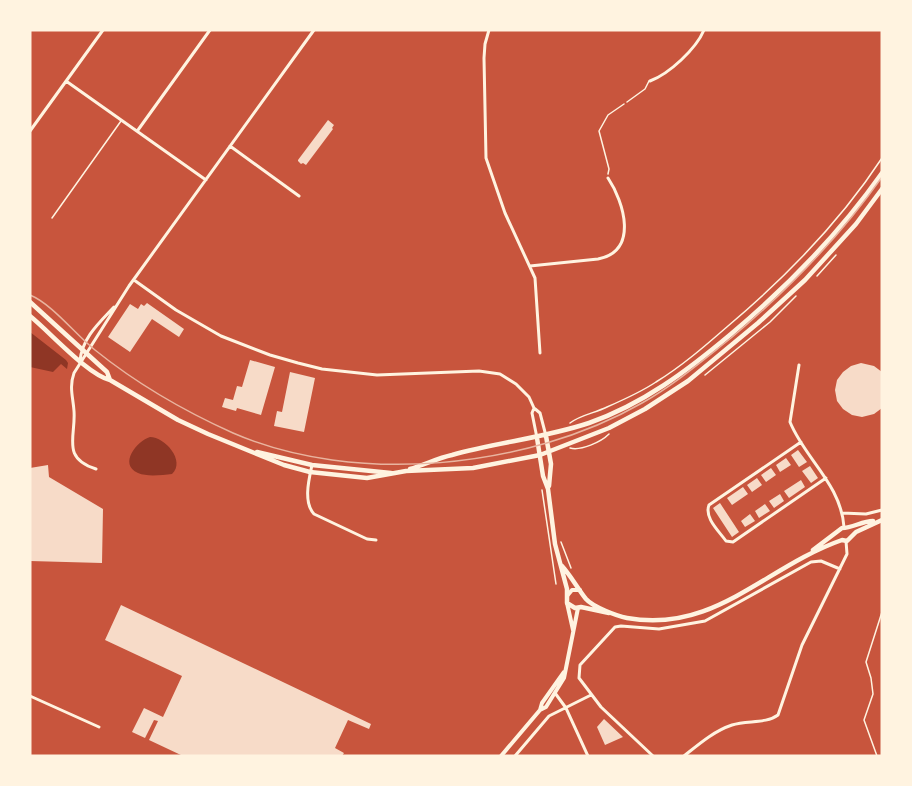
<svg xmlns="http://www.w3.org/2000/svg" width="912" height="786" font-family="Poppins,sans-serif">
  <style>
    .water { fill: #8f3625 }
    .building { fill: #f7dbc8 }
    .lines { fill: none; stroke-linecap: round; stroke-linejoin: round }
    .path { stroke: #fff3e0; stroke-width: 1.5 }
    .service { stroke: #fff3e0; stroke-width: 1.5 }
    .minor { stroke: #fff3e0; stroke-width: 3 }
    .tertiary { stroke: #fff3e0; stroke-width: 4 }
    .secondary { stroke: #fff3e0; stroke-width: 4.5 }
    .tram { stroke: #e9b49f; stroke-width: 1.5 }
  </style>
  <rect width="100%" height="100%" fill="#c8553d"/>
  <path class="water" d="M30 332 66 360 68 363 67 369 61 364 53 372 30 367Z
    M150 437C165 437 186 461 172 474 162 475 147 477 138 473 118 464 137 441 150 437Z"/>
  <path class="building" d="M328 120 334 125 332 128 333 129 306 165 303 163 301 164 298 161V160Z
    M147 303 184 329 179 337 152 319 130 352 108 337 130 304 138 309 141 304 144 306Z
    M250 360 275 367 261 415 237 408 236 411 222 407 225 398 233 400 237 386 242 387Z
    M861 363 874 366 882 372V408L874 414 862 417 852 415 843 409 837 401 835 390 837 380 843 372 851 366Z
    M290 372 315 378 304 432 274 426 277 411 282 412Z
    M798 450 807 462 799 467 791 455Z
    M786 458 791 465 780 472 776 465Z
    M48 465 49 477 103 509 102 563 30 561V468Z
    M810 466 818 478 811 483 802 471Z
    M771 468 776 475 766 482 761 475Z
    M757 478 762 485 752 492 747 485Z
    M801 480 805 487 789 498 784 491Z
    M743 487 748 494 732 505 727 498Z
    M780 494 784 501 774 508 769 501Z
    M720 503 739 532 732 537 713 508Z
    M765 504 770 511 759 518 755 511Z
    M750 514 755 521 745 527 741 521Z
    M121 605 371 724 369 729 348 720 335 748 344 753 342 756H183L149 740 158 721 154 720 145 738 132 732 144 708 163 717 182 676 105 640Z
    M604 719 623 737 605 745 597 727Z"/>
  <g class="lines">
    <path class="path" d="M608 174 609 169 599 131 608 115 624 104
      M817 276 836 255
      M705 375 770 322 796 296
      M570 423C580 415 595 413 607 407 623 400 641 392 656 382 682 366 705 346 728 326 786 277 840 222 882 158
      M570 448C581 451 601 442 609 434
      M542 490 556 584
      M561 542 571 568
      M877 756 864 720 873 694 871 678 866 662 882 612"/>
    <path class="service" d="M627 102 645 89 649 81
      M52 218 121 121"/>
    <path class="minor" d="M489 30 485 44 484 58 486 158 505 213 535 278 540 353
      M66 81 206 180
      M650 81C669 74 696 49 704 30
      M138 130 210 30
      M30 131 103 30
      M230 146 299 196
      M530 266 598 259C639 251 624 202 608 178
      M134 280 176 310 221 336 270 355 298 363 322 369 377 375 479 371 500 374 516 384 529 397 534 408 540 413 546 436
      M80 361C82 338 99 323 114 307
      M799 365 790 422C805 459 841 484 844 527
      M534 408 532 413 537 438
      M801 442 709 505C704 518 719 531 726 541L733 542 826 478
      M312 465C309 479 303 502 314 514L367 539 376 540
      M96 469C61 458 76 437 74 411 73 397 69 387 74 373L129 286 314 30
      M842 513 866 514 882 510
      M555 693 566 708 588 756
      M30 696 99 727
      M515 756 549 716 591 695
      M653 756 601 707 579 678 580 665 615 627 621 626 659 629 705 621 811 562 821 561 840 569
      M684 756C699 744 714 731 732 725 747 720 766 724 778 715L802 645 847 554 846 541"/>
    <path class="tertiary" d="M567 596 572 590H580
      M567 603 573 630
      M540 710 546 707 564 678 578 608
      M501 756 540 710 542 703 564 672"/>
    <path class="secondary" d="M30 302 107 372 110 380
      M30 316C51 333 87 374 110 380L178 420 208 434 284 465 310 472 367 478 406 471 473 468 540 455 609 428 645 409 688 381 758 323 805 280 856 224 882 189
      M546 436 551 464 549 486
      M537 438 543 476 548 489 555 544 567 589V603L575 608 581 607 609 613
      M257 452 312 465 391 473
      M410 469C424 465 438 458 452 455 498 442 544 438 589 423 643 404 687 371 731 334 788 286 839 234 882 173
      M813 550 842 528C853 528 862 521 873 521
      M562 566C571 576 578 589 586 599 593 607 617 616 627 618 714 634 765 567 842 540L847 541 856 532 882 520"/>
    <path class="tram" d="M30 295C52 304 75 334 95 350 136 383 184 411 233 433 355 486 527 469 642 403 674 385 702 361 731 338 788 290 839 238 882 177"/>
  </g>
  <rect width="912" height="786" fill="none" stroke="#fff3e0" stroke-width="63"/>
</svg>
